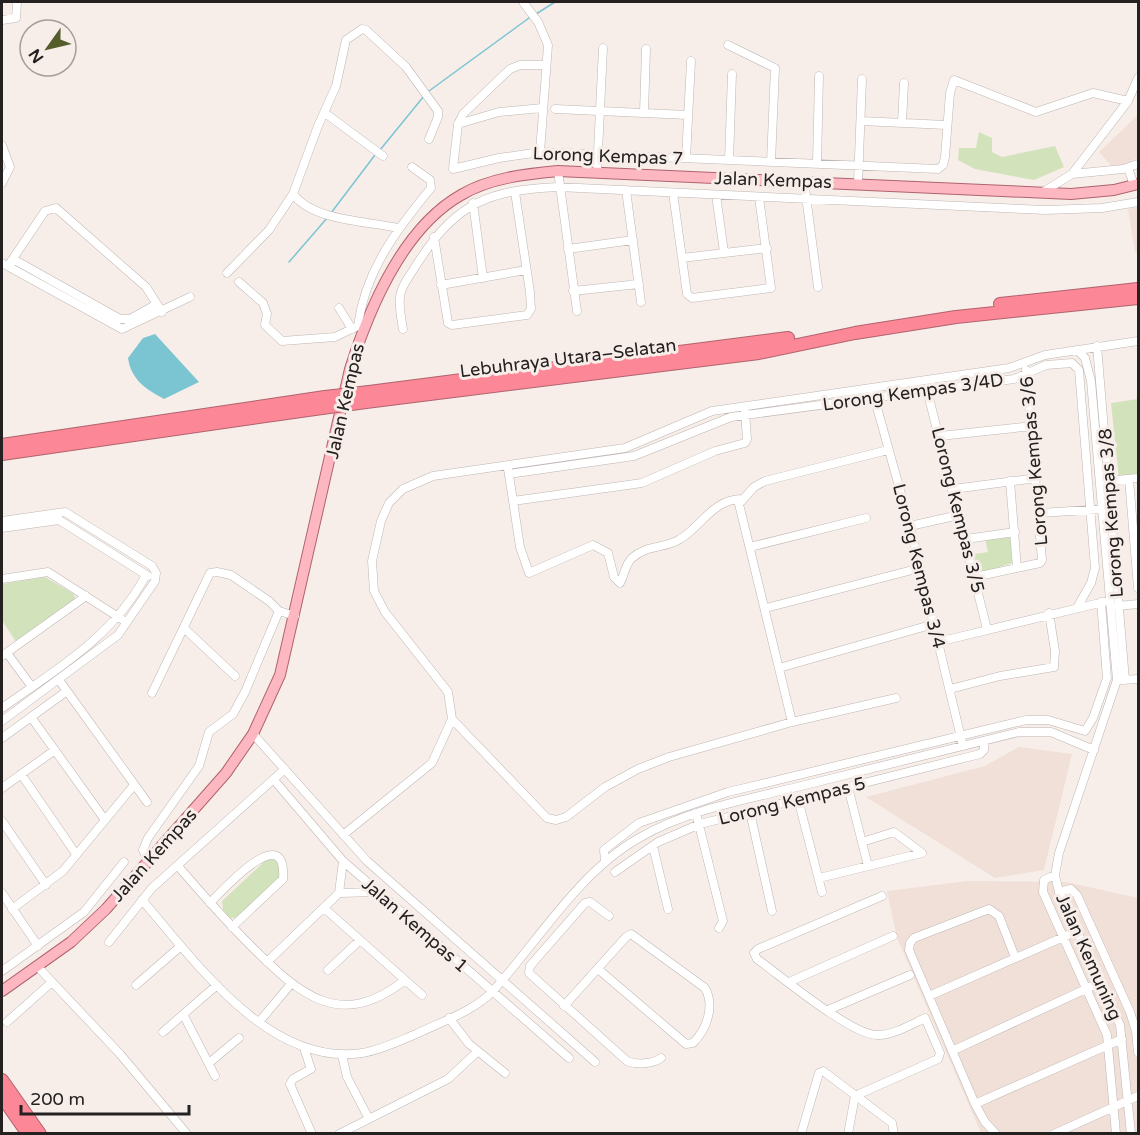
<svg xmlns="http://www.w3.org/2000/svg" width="1140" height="1135" font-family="'Varela Round',sans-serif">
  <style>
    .built { fill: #f0e0d8 }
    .green { fill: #d2e3bb }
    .water { fill: #7bc5d3 }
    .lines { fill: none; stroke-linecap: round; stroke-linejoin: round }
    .stream { stroke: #7bc5d3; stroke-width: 1.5 }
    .minor-casing { stroke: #beb6b2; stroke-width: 9 }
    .major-casing { stroke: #b0636d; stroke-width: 12 }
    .highway-casing { stroke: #b0636d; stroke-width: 14 }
    .minor { stroke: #fff; stroke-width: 8 }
    .major { stroke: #fdb7c1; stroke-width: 10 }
    .highway { stroke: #fc8797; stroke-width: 12 }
    .highway-bridge-casing { stroke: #b0636d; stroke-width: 14; stroke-linecap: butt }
    .highway-bridge { stroke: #fc8797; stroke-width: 12 }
    .labels { text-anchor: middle; stroke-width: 6; stroke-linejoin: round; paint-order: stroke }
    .street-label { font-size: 18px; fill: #242120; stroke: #f7eeea }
  </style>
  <rect width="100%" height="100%" fill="#f7eeea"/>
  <path class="built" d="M1138 115V158L1114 169 1099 152Z
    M1138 207V252H1135L1128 209Z
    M1019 747 1072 754 1044 870 995 878 866 797 985 766Z
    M967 881 1066 882 1138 898V1133H981L897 938 887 891Z"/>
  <path class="green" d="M979 132 992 138V152L1002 157 1055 146 1064 167 1034 180 975 169 958 160 959 148H976Z
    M1138 399V477L1119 479 1111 403Z
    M1005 535V538L1011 537 1012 563 981 573 977 570 974 554 988 552 985 538Z
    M45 577 74 594 75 599 16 642 2 620V584Z
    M267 859 276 860 282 868 281 877 236 918H230L223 910 222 901Z"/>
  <path class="water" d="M155 334 199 382 164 399C145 389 131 379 128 358L143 338Z"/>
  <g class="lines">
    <path class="stream" d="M536 14 555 2
      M429 91 529 18
      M380 150 424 96
      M331 213 375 155
      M289 262 328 217"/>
    <defs>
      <path id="minor" d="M523 2 538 22 548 45 540 152
        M2 20 16 18 17 2
        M728 45 775 68 771 162
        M545 65H520L510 69 463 114 458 124 453 169 499 158 540 152 938 169 943 165 945 157 950 93 954 80 1036 112 1093 93 1128 101
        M555 109 688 115
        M325 113 383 156
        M644 113 646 49
        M861 121 946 125
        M902 123 904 83
        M458 124 499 112 542 108
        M2 145 10 167 2 183
        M686 158 691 61
        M729 160 732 74
        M817 163 819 76
        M1128 168 1134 185
        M558 171 577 311
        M597 172 603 48
        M1072 174 1128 101 1138 78
        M804 181 818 287
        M858 183 862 79
        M626 190 641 302
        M1043 192 1072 174 1123 169 1138 164
        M673 193 687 294 692 298 771 288 759 197
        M293 194C313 221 367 221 398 228
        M716 195 724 252
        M473 203 483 278
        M434 237 448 323 452 325 527 315 531 309 530 292 515 192
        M568 249 633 240
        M682 258 767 248
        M13 259 120 319H130L157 304
        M2 263 122 329 190 297
        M8 266 45 211 56 208 146 287 162 312
        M227 273 269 230 293 194 318 126 336 86 346 40 362 29 366 30 406 67 438 111V117L429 139
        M239 282 263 303 267 314 265 325 282 341 335 337 358 326
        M441 285 526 270
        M573 291 639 284
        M339 308 352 329
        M358 326C365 271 397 229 431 188L430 180 412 167
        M403 329C396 291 399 292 419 261 456 202 491 190 558 187L1045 210 1102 208 1138 202
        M1097 346 1125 680
        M1077 350 1085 358 1091 381 1117 680 1059 853 1055 875 1059 892 1120 1025 1131 1134
        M927 390 987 629
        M873 393 910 526 963 746
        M940 436 1033 426
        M508 469 513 501 642 483 715 451 745 443 747 439 745 411
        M509 474 634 456 731 417 1014 379 1046 365 1072 363 1079 370 1095 568 1091 583 1078 606
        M1129 479 1138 588
        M1010 481 1017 568
        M1105 481 1138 478
        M953 489 1037 478
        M513 501 520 547 529 573 593 545 608 553 614 577 620 583C625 575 624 566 632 558 648 544 665 549 680 539 702 526 713 499 742 499
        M1040 513 1103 509
        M2 521 65 512 152 566 156 573 155 581 118 635 2 721
        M910 526 959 515
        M2 528 59 520 148 576
        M966 539 1015 532
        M750 547 866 518
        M975 577 1040 563 1042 560 1026 370
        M2 579 48 572 123 620
        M1118 606 1138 604
        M766 608 920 568
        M185 629 235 676
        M938 642 1104 602
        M7 653 32 687
        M2 656 86 596
        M779 668 934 624
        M59 680 147 802
        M1122 680 1138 679
        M950 689 1000 676 1054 667 1055 651 1049 613
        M152 693 210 573 217 572 231 575 269 601 279 611 295 616
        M2 708C57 669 113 637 146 575
        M31 717 105 820
        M452 719 547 818 556 820 566 817 605 787 638 769 669 757 792 722 896 698
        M792 722 739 504 754 487 765 481 888 450
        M253 734 367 861 595 1062
        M2 738 67 691
        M21 774 76 854
        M274 780 343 861 569 1058
        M848 787 868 866
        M2 788 55 750
        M798 799 822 892
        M750 812 772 911
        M696 813 723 921 719 928
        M2 821 46 885
        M343 835 432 763 452 719 448 692 385 612 374 591 372 561 381 521 389 503 403 489 433 476 625 448 712 411 1009 368 1045 355 1138 341
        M653 846 668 909
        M605 861 604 850 639 823 728 792 1026 720H1048L1085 731 1093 718 1107 678 1101 602
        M149 862 143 850 148 838 199 766 209 732 233 714 245 692 279 611
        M178 866C202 894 226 921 252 947 300 995 341 1031 405 980
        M615 872 658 842 700 824 980 754 984 750V741
        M1055 875 1044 880 1043 892 1107 1035 1116 1134
        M819 878 922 853 894 832 862 842
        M1059 892 1071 889 1077 895 1130 1012 1136 1031 1138 1052
        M2 893 38 946
        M339 893 377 892
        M142 900C196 962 269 1067 362 1053 381 1050 399 1041 416 1034 441 1022 474 1011 493 991 538 941 580 871 639 838 687 810 744 800 797 787 871 769 945 751 1019 732H1051L1094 750
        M210 903C222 891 287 818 283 879L232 927
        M324 908 422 995
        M12 909 63 871 134 785
        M609 916 590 902 585 903 530 966 529 973 627 1061C636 1065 653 1064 661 1058
        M109 942 152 888 285 769
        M267 962 339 893 343 861
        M37 966 120 1054 187 1134
        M328 970 360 940
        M2 971 84 912 124 862
        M789 982 893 936
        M136 985 181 946
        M929 996 1077 931
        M564 1006 626 937 631 934 705 988C715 1006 707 1029 693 1043L686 1044 598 969
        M828 1010 910 975
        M184 1016 215 1076
        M449 1018 469 1044 505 1073
        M7 1022 52 982
        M259 1022 290 985
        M163 1032 217 985
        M304 1048 311 1069 293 1079 290 1084 312 1134
        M952 1051 1101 982
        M342 1055 347 1077 369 1119
        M209 1063 239 1038
        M855 1096 938 1059 940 1053 925 1018C912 1024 892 1036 877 1035 851 1035 781 976 757 959L754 953 758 949 882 896
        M975 1104 1122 1039
        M339 1134 448 1079 477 1052
        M801 1134 819 1073 823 1071 892 1123 894 1134
        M848 1134 855 1096
        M996 1134 985 1122 975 1104 909 950 910 943 914 938 989 909 999 916 1015 957
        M1054 1134 1138 1096"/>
      <path id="major" d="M2 991 71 942 106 909 226 773 253 734 280 675 350 369C369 309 403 228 461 195 489 178 526 174 558 171L1071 194 1114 190 1138 184"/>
      <path id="highway" d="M1000 304 1138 289
        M369 392 788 338
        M366 402 759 353 855 333 956 317 1138 298
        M2 445 325 397
        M2 454 322 408
        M2 1080 40 1134
        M2 1097 28 1134"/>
    </defs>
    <use href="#minor" class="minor-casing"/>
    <use href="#major" class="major-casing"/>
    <use href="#highway" class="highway-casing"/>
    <use href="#minor" class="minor"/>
    <use href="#major" class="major"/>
    <use href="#highway" class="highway"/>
    <defs>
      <path id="highway-bridge" d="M325 397 369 392
        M322 408 366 402"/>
    </defs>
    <use href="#highway-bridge" class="highway-bridge-casing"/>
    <use href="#highway-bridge" class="highway-bridge"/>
  </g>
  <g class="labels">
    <g class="street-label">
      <text transform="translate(608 156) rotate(2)" y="6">Lorong Kempas 7</text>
      <text transform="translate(773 180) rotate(2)" y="6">Jalan Kempas</text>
      <text transform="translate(568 358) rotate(-7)" y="6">Lebuhraya Utara–Selatan</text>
      <text transform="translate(913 392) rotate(-8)" y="6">Lorong Kempas 3/4D</text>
      <text transform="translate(345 401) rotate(-77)" y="6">Jalan Kempas</text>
      <text transform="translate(1034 461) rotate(-95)" y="6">Lorong Kempas 3/6</text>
      <text transform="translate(958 510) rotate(76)" y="6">Lorong Kempas 3/5</text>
      <text transform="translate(1111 513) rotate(-94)" y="6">Lorong Kempas 3/8</text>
      <text transform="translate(919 566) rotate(76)" y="6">Lorong Kempas 3/4</text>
      <text transform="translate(792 801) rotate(-14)" y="6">Lorong Kempas 5</text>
      <text transform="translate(154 855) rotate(-48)" y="6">Jalan Kempas</text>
      <text transform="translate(415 925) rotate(41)" y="6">Jalan Kempas 1</text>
      <text transform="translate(1089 957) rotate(66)" y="6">Jalan Kemuning</text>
    </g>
  </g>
  <rect width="1140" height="1135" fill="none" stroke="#242120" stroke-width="6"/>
  <g transform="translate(48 48) rotate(236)"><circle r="28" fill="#f7eeea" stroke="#a39c99" stroke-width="1.5"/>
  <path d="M0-4.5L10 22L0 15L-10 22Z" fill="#555d2b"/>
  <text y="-9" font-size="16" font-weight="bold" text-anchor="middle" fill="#242120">N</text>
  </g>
  <path d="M21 1105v9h168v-9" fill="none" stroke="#242120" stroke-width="3"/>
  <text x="30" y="1105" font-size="18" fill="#242120" stroke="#f7eeea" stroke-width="4.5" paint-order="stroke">200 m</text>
</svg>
